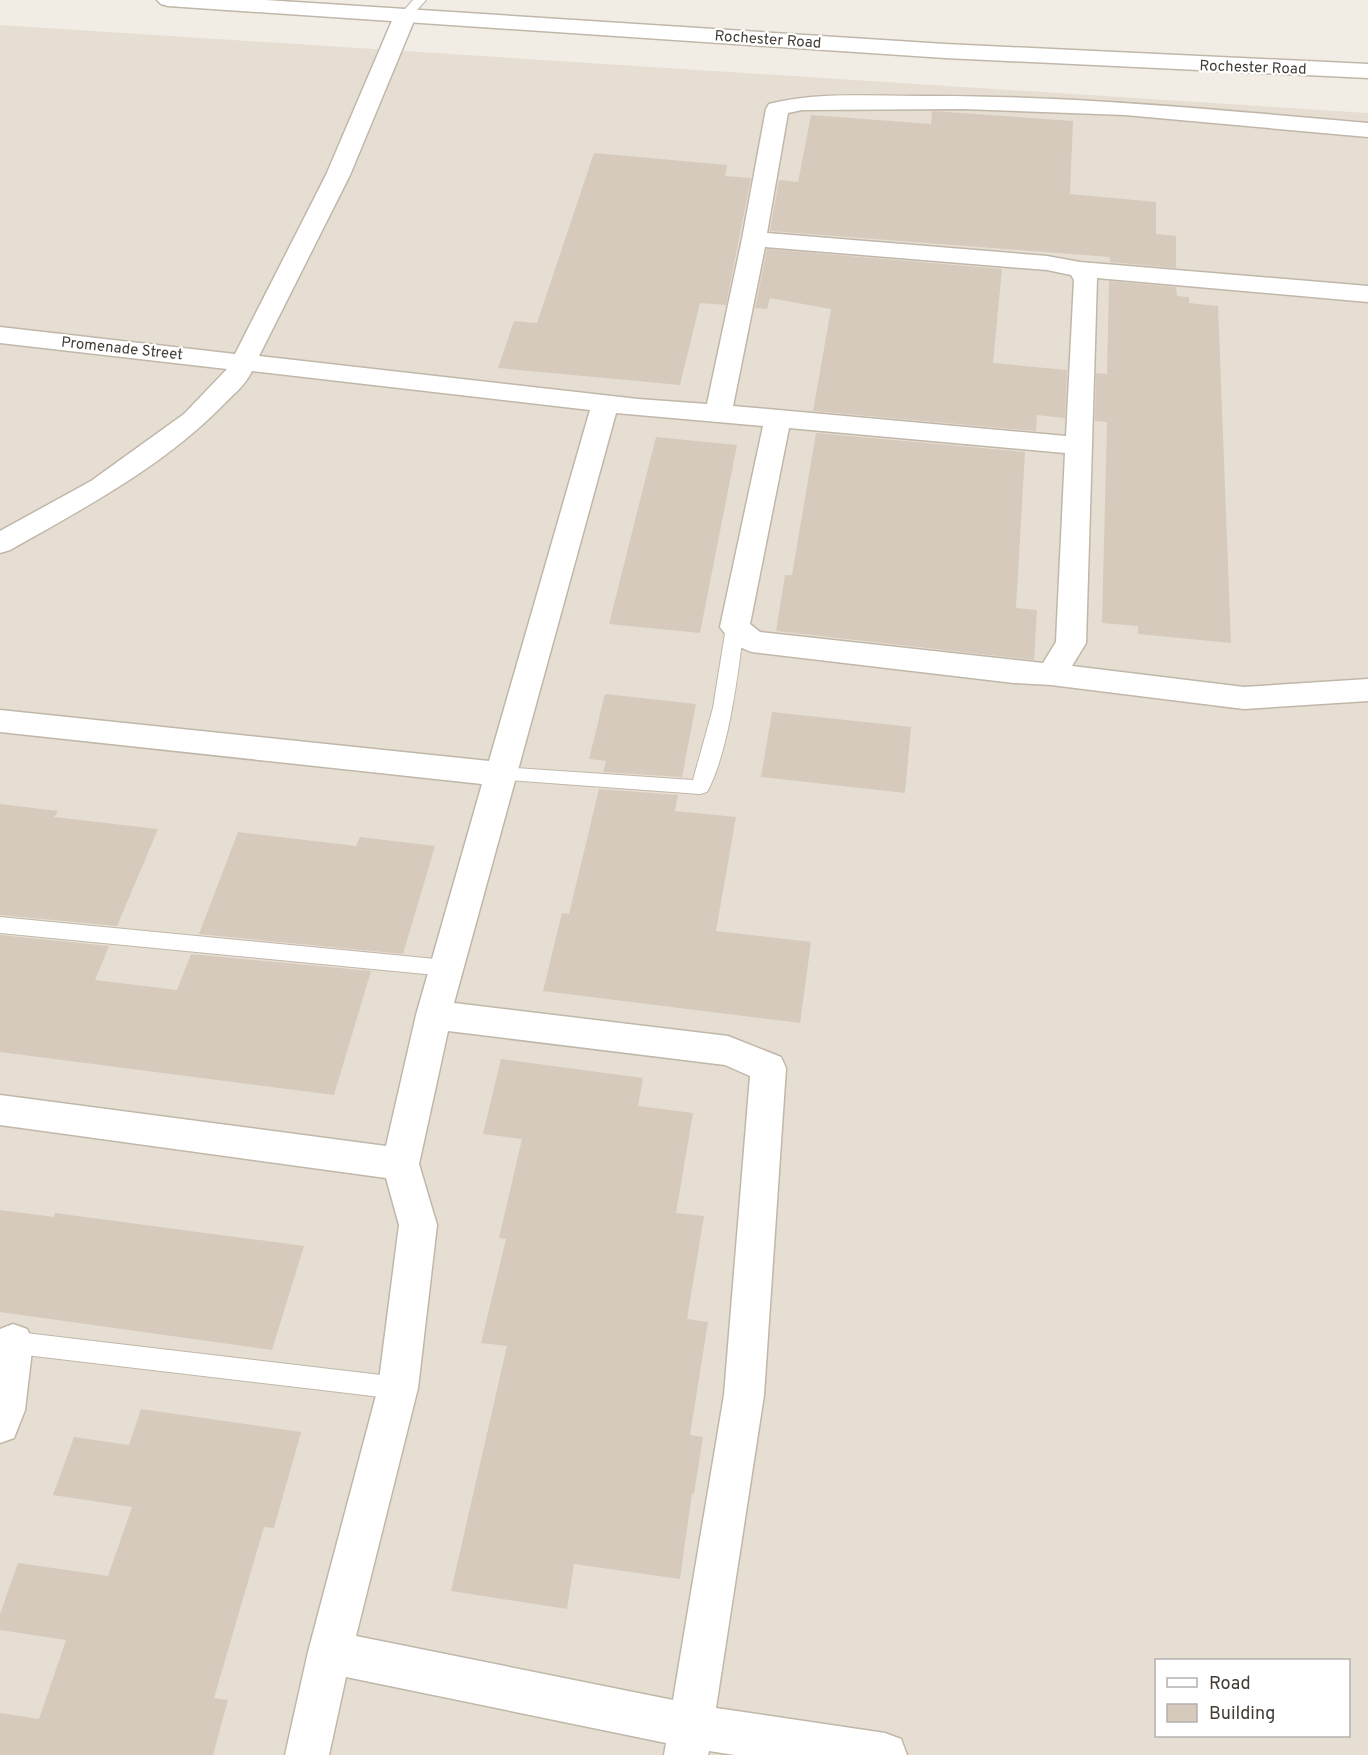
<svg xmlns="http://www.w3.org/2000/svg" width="1368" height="1755" font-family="Overpass,sans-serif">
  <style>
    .residential { fill: #e6ded2; fill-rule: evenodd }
    .building { fill: #d6cabc }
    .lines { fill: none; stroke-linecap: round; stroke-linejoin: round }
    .service-casing { stroke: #c0b7a9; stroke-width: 2 }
    .minor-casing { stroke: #c0b7a9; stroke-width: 3 }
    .tertiary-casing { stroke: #c0b7a9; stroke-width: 3 }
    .service { fill: #fff; fill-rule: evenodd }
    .minor { fill: #fff; fill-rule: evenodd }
    .tertiary { fill: #fff; fill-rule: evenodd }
    .labels { text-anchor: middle; stroke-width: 4.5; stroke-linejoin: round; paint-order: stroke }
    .far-street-label { font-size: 15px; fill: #443c34; stroke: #fff }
  </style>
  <rect width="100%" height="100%" fill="#f2ede4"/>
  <path class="residential" d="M0 25 1368 113V1755H0ZM1156 1660H1348V1736H1156Z"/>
  <path class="building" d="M932 111 1073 121 1070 194 1156 202V234L1176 236V268L1110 262V257L770 231 779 180 798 182 811 115 931 124Z
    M594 153 727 165 725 176 751 178 726 305 700 303 680 385 498 368 514 321 537 323Z
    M767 249 1002 269 993 363 1067 370 1065 418 1037 415 1036 431 813 411 831 309 770 298 767 309 755 308Z
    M1109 281 1176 287 1177 296 1189 297V303L1218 306 1231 643 1138 634V626L1102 623 1107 422 1095 421 1096 373 1107 374Z
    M816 433 1025 452 1016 608 1037 610 1034 660 776 631 785 575H792Z
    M656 437 737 445 700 633 609 624Z
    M605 694 696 704 682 777 603 772 606 761 589 759Z
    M772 712 911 727 905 793 761 777Z
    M599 789 678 795 675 811 736 817 716 931 811 942 800 1023 543 991 562 913 569 914Z
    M0 804 58 811 54 817 158 829 117 926 0 915Z
    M238 832 356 846 360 837 435 846 403 954 199 934Z
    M0 935 109 946 95 980 177 990 191 954 371 971 334 1095 0 1052Z
    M501 1059 643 1078 638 1106 693 1113 676 1213 704 1216 687 1319 708 1322 690 1435 703 1437 694 1494 692 1493 680 1579 574 1564 567 1609 451 1591 507 1346 481 1343 506 1239 499 1238 522 1139 483 1134Z
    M0 1210 54 1217 55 1213 304 1246 272 1350 0 1312Z
    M141 1409 301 1432 274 1528 264 1527 214 1698 228 1700 213 1755H0V1713L39 1719 66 1640 0 1630V1614L18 1563 108 1576 132 1507 53 1495 74 1437 129 1445Z"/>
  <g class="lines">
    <defs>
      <path id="service" d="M413 0H426L409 19H401L399 16Z
        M735 621 741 623 744 627C738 673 729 752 707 792L700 794 493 779 491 774 493 769 500 767 693 780 713 708 726 627 729 623Z
        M0 917 446 960 453 962 456 968 453 974 446 976 0 933Z
        M0 1330 398 1377 406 1380 410 1388 406 1396 398 1399 0 1352Z"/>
      <path id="minor" d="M405 10 413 11 416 16 350 175 259 356 638 399 707 404 742 239 766 109 769 104C818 92 868 96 918 96 1069 95 1218 110 1368 123V137L1125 115 963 109 802 110 788 113 767 233 1047 256 1080 262 1368 286V302L1097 278 1086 643 1072 666 1244 687 1368 679V701L1244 709 1051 685 1014 683 752 652C738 648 728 639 720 627L763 426 616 413 454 1003 728 1036 781 1057 786 1068 764 1395 716 1708 885 1733 901 1739 907 1755H735L709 1751 708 1755H664L666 1743 346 1677 329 1755H285L308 1652 378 1388 399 1225 386 1178 0 1125V1095L386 1146 416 1015 482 784 0 732V710L489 761 590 410 252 371C246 384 235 393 225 403 164 466 86 507 10 550L0 553V531L91 481 184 414 227 369 0 343V327L235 354 326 175 394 16 397 11ZM765 247 1047 270 1071 275 1074 280 1066 436 733 406ZM789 428 1065 453 1056 642 1043 663 760 632 750 624ZM448 1031 725 1065 750 1076 724 1395 673 1700 356 1636 418 1388 437 1225 419 1164Z
        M13 1324 27 1329 33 1342 25 1410 14 1438 0 1443V1329Z"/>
      <path id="tertiary" d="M157 0H265L945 44 1368 64V78L945 58 168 6 161 4Z"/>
    </defs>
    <use href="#service" class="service-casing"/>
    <use href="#minor" class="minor-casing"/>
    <use href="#tertiary" class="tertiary-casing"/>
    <use href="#service" class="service"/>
    <use href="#minor" class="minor"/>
    <use href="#tertiary" class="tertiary"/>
  </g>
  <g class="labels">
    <g class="far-street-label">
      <text transform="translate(768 39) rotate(4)" y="5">Rochester Road</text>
      <text transform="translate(1253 67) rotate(2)" y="5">Rochester Road</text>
      <text transform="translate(122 348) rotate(6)" y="5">Promenade Street</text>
    </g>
  </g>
  <rect x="1155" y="1659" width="195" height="78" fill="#ffffff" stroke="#b4b1ae" stroke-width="1.5"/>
  <rect x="1167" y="1678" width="30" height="9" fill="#ffffff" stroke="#b4b1ae" stroke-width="1.5"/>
  <text x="1209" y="1689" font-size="18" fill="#443c34">Road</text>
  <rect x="1167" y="1704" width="30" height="18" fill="#d6cabc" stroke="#b4b1ae" stroke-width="1.5"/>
  <text x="1209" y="1719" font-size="18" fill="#443c34">Building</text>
</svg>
